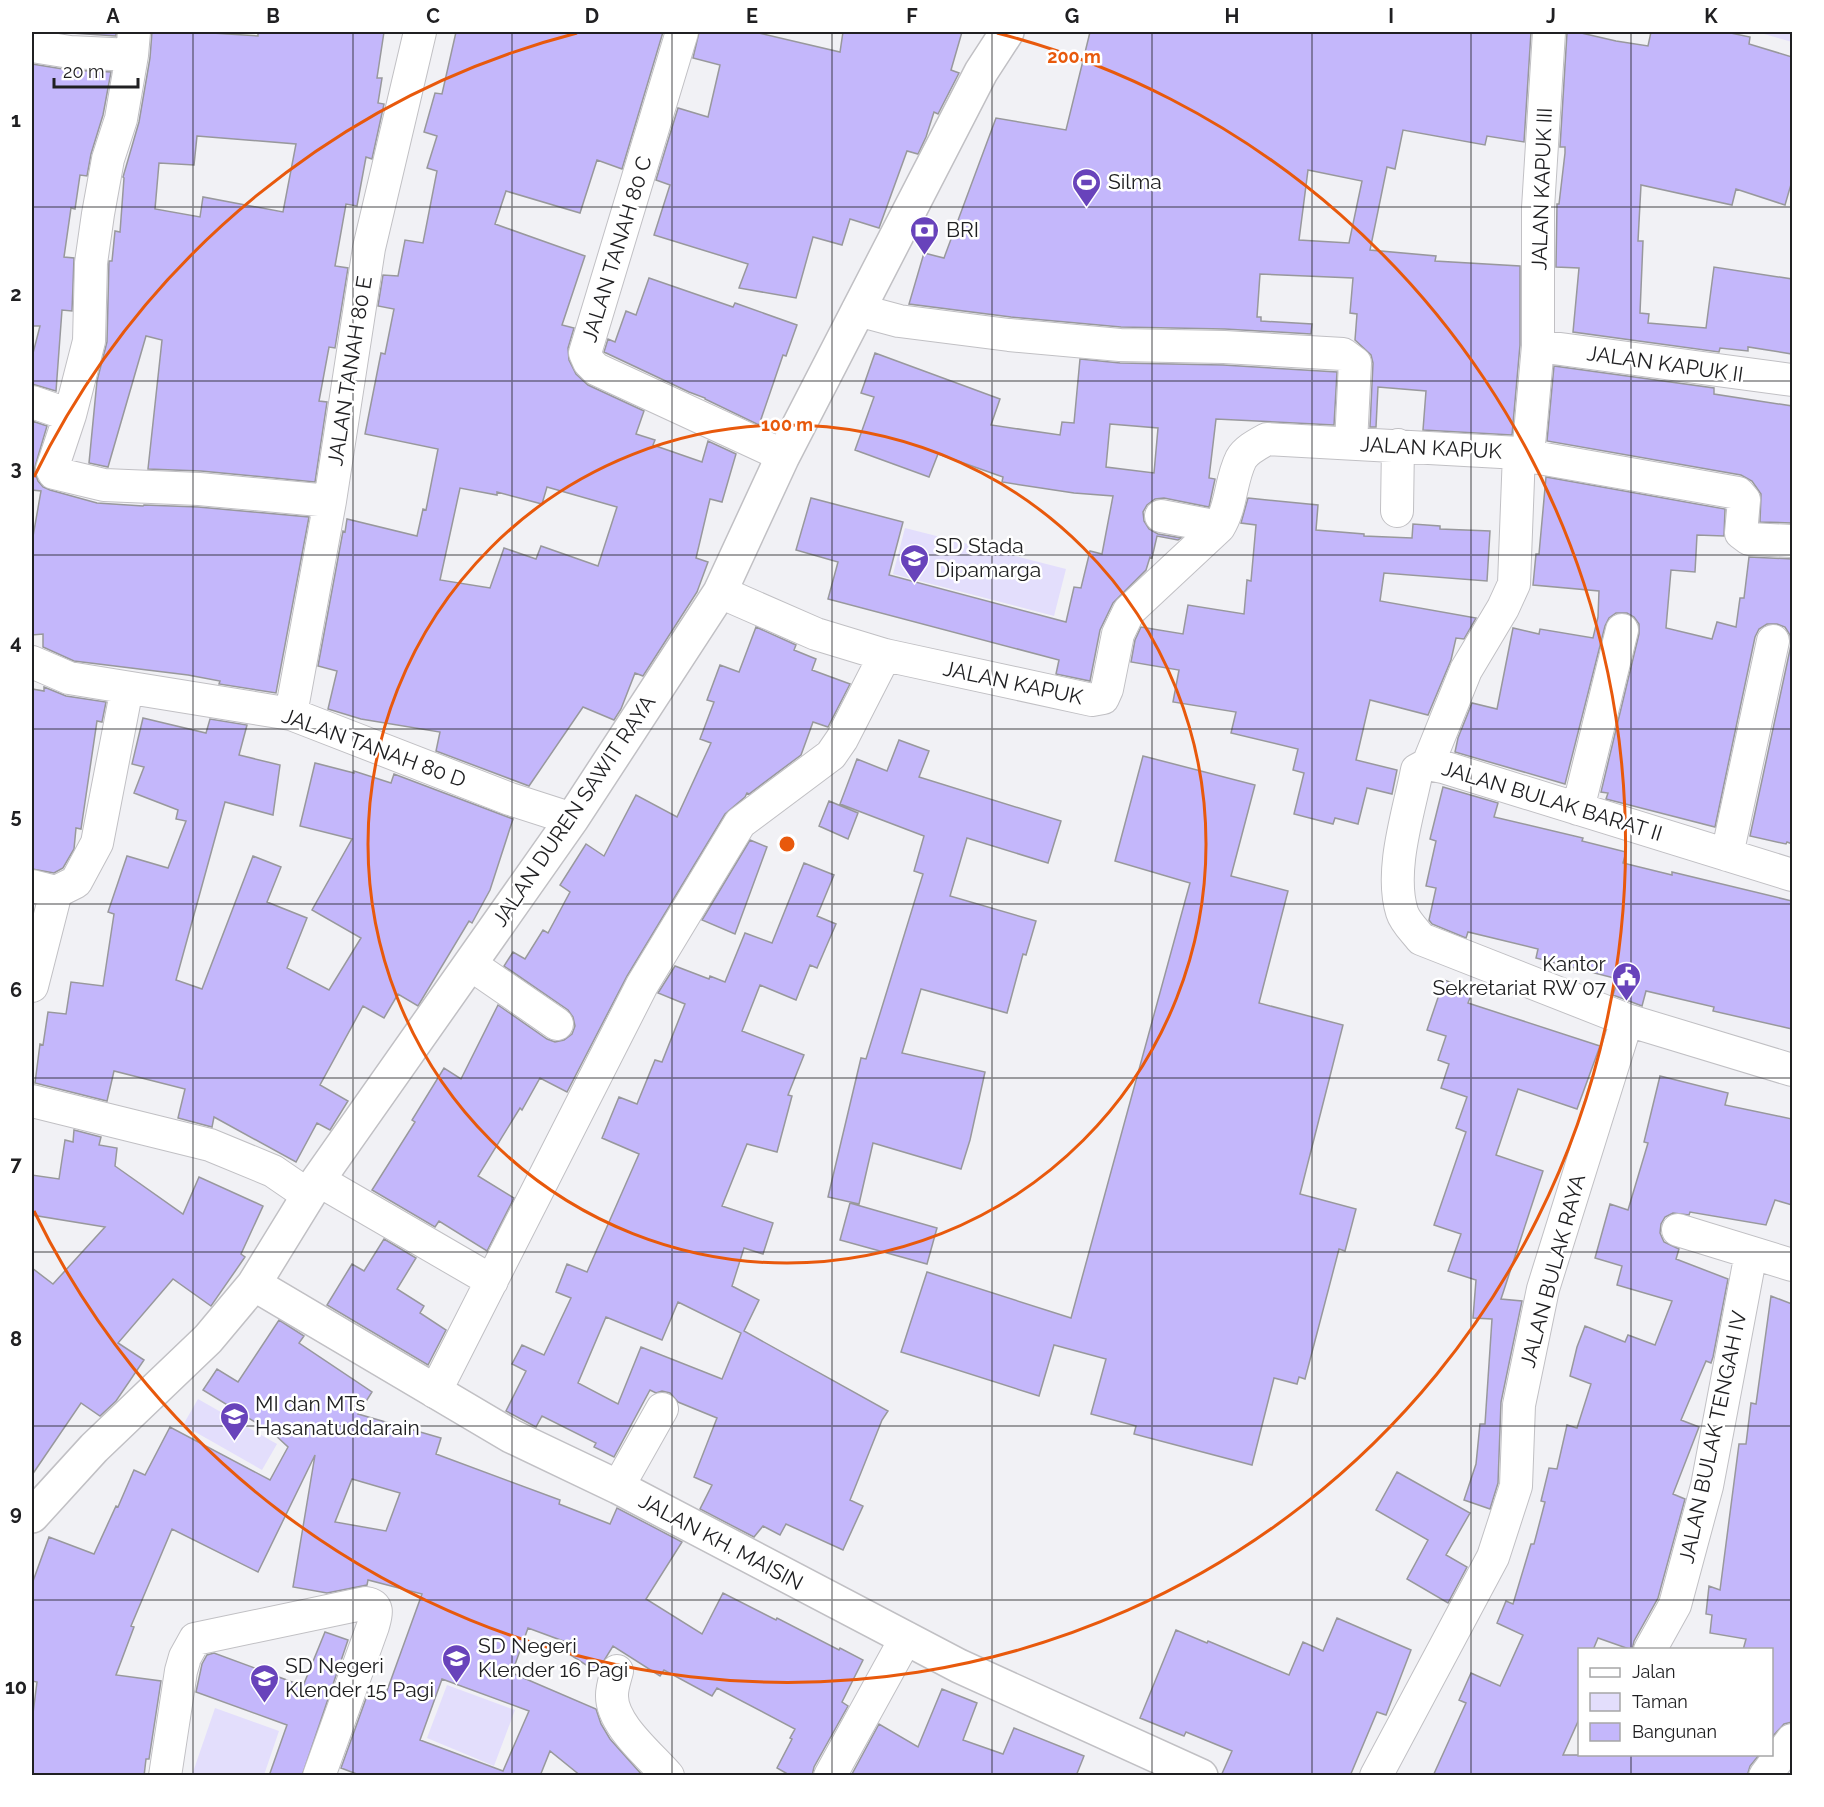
<svg xmlns="http://www.w3.org/2000/svg" width="1824" height="1807" font-family="Raleway,sans-serif">
  <style>
    .green { fill: #e3defc }
    .building { fill: #c4b7fb; stroke: #98989c; stroke-width: 1.5; fill-rule: evenodd }
    .lines { fill: none; stroke-linecap: round; stroke-linejoin: round }
    .street-casing { stroke: #c1c0c4; stroke-width: 34 }
    .secondary-casing { stroke: #c1c0c4; stroke-width: 36 }
    .street { stroke: #fff; stroke-width: 32 }
    .secondary { stroke: #fff; stroke-width: 33 }
    .grid { fill: none; stroke: #202022; stroke-width: 1.5; stroke-opacity: 0.55 }
    .ring { fill: none; stroke: #e8590c; stroke-width: 3 }
    .labels { text-anchor: middle; stroke-width: 5; stroke-linejoin: round; paint-order: stroke }
    .poi-label { font-size: 21px; fill: #202022; stroke: #fff; text-anchor: start }
    .street-label { font-size: 21px; fill: #202022; stroke: #fff }
    .centre { fill: #e8590c; stroke: #fff; stroke-width: 3 }
    .ring-label { font-size: 18px; text-anchor: middle; font-weight: bold; fill: #e8590c; stroke: #fff; stroke-width: 5; stroke-linejoin: round; paint-order: stroke }
    .neatline { fill: none; stroke: #202022; stroke-width: 2 }
    .grid-label { font-size: 20px; text-anchor: middle; font-weight: bold; fill: #202022 }
  </style>
  <rect width="100%" height="100%" fill="#f1f1f5"/>
  <path class="green" d="M1757 32H1792V42Z
    M905 528 1066 569 1054 616 893 574Z
    M198 1399 277 1444 262 1470 183 1425Z
    M447 1685 515 1710 494 1766 427 1738Z
    M215 1708 279 1731 264 1775H192Z"/>
  <path class="building" d="M56 32H116V36Z
    M152 32H196L258 36V32H384L377 78H382L378 103 384 104 372 159 366 157 357 206 346 204 335 266 348 268 335 348 329 347 319 401 327 402 315 482 201 471 148 469 162 340 146 336 108 467 89 463 97 381 107 342 109 261H112L115 231 120 232 124 178 123 177 139 122 150 58ZM197 136 296 144 283 212 203 197 200 217 155 209 159 163 194 165Z
    M456 32H663L622 169 597 160 580 213 506 191 495 224 585 256 562 325 574 328 568 348 569 360 576 374 588 385 644 411 636 434 655 440 653 445 702 462 708 441 736 454 722 502 710 499 696 558 708 562 697 592 643 676 635 673 621 709 614 720 583 707 529 786 436 751 440 732 361 719 328 709 337 671 318 666 343 531 345 532 347 519 417 536 423 509 426 510 438 449 365 434 381 353 385 354 394 309 378 306 383 275 398 276 405 240 423 243 437 171 427 168 437 136 424 132 435 93 442 94ZM547 487 617 507 598 566 541 546 536 559 504 548 490 588 440 580 460 488 497 495V492L542 504Z
    M699 32H755L840 52 843 32H962L951 70 959 73 938 114 934 112 926 137 918 154 907 151 879 228 850 219 842 245 813 237 796 298 739 288 748 264 654 235 670 185 656 180 678 108 708 117 720 65 693 58Z
    M1090 32H1531L1524 142 1487 136 1485 145 1403 130 1395 169 1387 167 1370 250 1436 256 1435 261 1520 266V345L1512 435 1423 430 1426 391 1378 387 1376 427H1370L1373 363 1371 355 1355 340 1357 314 1350 313 1353 278 1260 274 1257 317H1261V321L1312 324 1311 334 1225 329 1121 327 1011 317 909 304 924 253 944 258 996 118 1066 130ZM1308 170 1362 181 1349 243 1299 240Z
    M1567 33 1577 32 1616 41 1648 46 1651 32H1726L1750 37 1749 44 1792 57V181L1785 205 1736 189 1732 205 1641 185 1638 241H1643L1640 313 1649 314 1648 323 1706 328 1714 267 1792 279V354L1748 347V351L1720 348 1719 352 1573 332 1579 268 1556 267 1557 204H1559L1565 153V147H1560Z
    M32 64 69 70 111 72 103 115 91 154 87 176 80 175 75 209 71 208 64 257 74 258 72 311 62 310 56 391 32 384V357L40 326H32Z
    M649 278 733 307 735 303 797 325 786 356 783 355 759 425 705 399V398L689 392 604 352 608 339 615 342 626 311 636 315Z
    M875 353 1000 399 991 425 1060 435 1062 422 1074 423 1080 359 1120 363 1223 365 1337 372 1334 425 1216 419 1209 478 1215 479 1209 507 1164 498 1155 499 1147 505 1143 512 1144 521 1149 529 1158 534 1181 538 1178 540 1157 536 1152 558 1150 557 1146 570 1113 603 1100 630 1090 681 1056 674 1059 660 828 599 838 562 796 550 811 498 903 522 889 575 1066 622 1074 587 1081 588 1090 551 1102 554 1113 496 1074 493 1002 482 1003 477 938 454 929 477 855 450 874 397 861 393ZM1110 424 1158 428 1154 473 1106 467Z
    M1554 366 1714 388V394L1792 406V523L1760 522 1761 494 1752 481 1741 475 1547 441Z
    M32 421 47 426 34 470 38 481 43 487 50 490 97 503 143 506 144 505 198 507 309 517 276 693 219 684 220 681 188 675 74 661 43 647V634L32 635V542L41 491 32 490Z
    M1546 477 1725 509 1724 536 1697 535 1695 572 1671 570 1666 628 1712 639 1717 622 1736 627 1740 598H1744L1749 557 1792 559V844L1787 842 1786 844 1750 836 1791 645 1790 635 1785 627 1777 624H1767L1759 629 1755 637 1715 827 1606 799 1608 793 1601 792 1639 634V624L1634 617 1627 613H1616L1609 618 1605 626 1565 784 1455 752 1458 738 1472 703 1497 709 1513 628 1539 634 1540 629 1593 638 1598 617 1599 591 1533 585 1536 554H1539Z
    M1248 498 1318 505 1316 530 1364 534V536L1412 538 1413 524 1440 526V529L1490 531 1487 581 1384 573 1380 601 1476 618 1464 639 1456 638 1451 660 1428 715 1370 700 1356 760 1397 770 1392 794 1367 788 1358 824 1335 818 1333 824 1294 814 1304 773 1293 770 1298 749 1231 733 1236 712 1173 702 1179 670 1131 662 1135 640 1141 627 1183 634 1188 605 1244 614 1247 580 1251 581 1256 525 1241 523Z
    M756 627 796 645 794 650 816 659 812 670 850 684 828 727 813 722 801 755 749 794 747 793 745 797 725 814 627 976 567 1092 540 1078 522 1110 520 1108 478 1176 514 1198 487 1251 439 1221 435 1227 372 1190 415 1122 412 1120 444 1068 461 1079 498 1005 547 1039 555 1042 564 1040 572 1034 575 1026 573 1017 568 1010 504 966 513 952 525 959 543 930 548 933 570 892 560 885 586 844 604 856 636 795 677 817 711 743 700 739 714 702 707 700 720 665 739 672Z
    M44 687 66 696 106 702 102 722 97 721 81 829 76 828 74 849 63 868 54 873 32 869V689L44 691Z
    M143 718 206 733 210 719 247 725 239 755 280 765 273 815 225 802 176 980 202 989 253 856 281 867 267 902 307 918 287 968 329 990 361 938 312 910 352 839 300 826 315 763 354 773V771L391 783 394 774 513 819 490 890 472 923 469 921 418 1006 398 994 384 1018 363 1006 320 1085 348 1101 330 1130 317 1123 296 1162 214 1117 212 1127 178 1118 185 1089 114 1071 107 1101 35 1083 40 1044 43 1045 48 1012 66 1014 71 982 103 986 114 914 108 912 127 856 168 868 186 821 176 819 178 810 134 793 144 767 132 764Z
    M899 740 929 751 919 777 1061 821 1048 863 967 838 950 896 1036 921 1026 955 1023 954 1007 1013 921 989 902 1053 985 1072 970 1140 961 1169 873 1143 859 1204 828 1197 861 1058 866 1059 923 874 914 871 924 836 840 804 857 759 887 771Z
    M1143 756 1255 785 1231 876 1288 891 1259 1003 1343 1025 1300 1194 1356 1209 1345 1251 1339 1249 1305 1379 1299 1377 1297 1384 1274 1378 1252 1465 1134 1434 1136 1426 1091 1414 1106 1359 1054 1345 1039 1396 901 1352 927 1272 1071 1318 1190 883 1115 861Z
    M1443 787 1498 803 1494 817 1583 838 1582 841 1626 852 1623 863 1672 875V872L1792 901V1029L1713 1011 1714 1007 1646 991 1642 1006 1613 995 1618 979 1536 958 1538 949 1468 932 1466 938 1432 924 1429 920 1436 888 1426 886 1436 841 1430 839Z
    M829 801 858 813 848 839 819 826Z
    M750 840 767 847 735 934 702 920Z
    M804 863 834 875 817 916 836 924 817 968 810 965 796 1000 760 985 742 1031 804 1055 788 1095 792 1096 777 1152 747 1144 722 1206 773 1223 763 1254 744 1248 732 1286 759 1300 744 1331 888 1411 882 1420 850 1500 863 1506 843 1550 786 1524 780 1535 763 1526 754 1537 700 1509 712 1485 694 1477 717 1418 678 1402 670 1393 662 1391 656 1393 650 1390 614 1457 594 1447 596 1443 542 1416 536 1427 506 1411 526 1371 512 1364 522 1345 544 1355 571 1298 556 1292 567 1264 587 1272 639 1154 602 1138 619 1097 637 1104 655 1060 662 1062 685 1004 658 993 675 966 709 979 710 976 725 982 745 933 772 943ZM678 1302 741 1333 722 1379 641 1347 618 1404 578 1383 606 1317 662 1340Z
    M1444 980 1473 990 1468 1003 1600 1046 1577 1109 1518 1089 1496 1155 1543 1171 1501 1299 1522 1301 1501 1402 1498 1483 1490 1509 1464 1500 1476 1464 1480 1424H1485L1492 1319 1473 1318 1476 1280 1448 1271 1461 1234 1434 1225 1466 1132 1456 1128 1467 1097 1441 1088 1449 1064 1438 1060 1446 1036 1427 1030Z
    M1660 1076 1728 1093 1725 1105 1792 1119V1205L1775 1200 1766 1225 1690 1212 1689 1215 1673 1213 1665 1217 1661 1224 1660 1233 1664 1242 1679 1249 1676 1259 1728 1279 1713 1357 1711 1363 1706 1361 1681 1420 1699 1427 1673 1494 1685 1499 1658 1598 1634 1641 1632 1650 1598 1638 1593 1650H1580V1717L1563 1755H1759L1750 1766 1747 1776H1433L1466 1703 1459 1700 1471 1673 1500 1686 1523 1635 1497 1623 1506 1601 1513 1604 1531 1544H1534L1545 1502 1541 1501 1549 1468 1557 1469 1567 1425 1577 1428 1591 1384 1570 1376 1577 1347 1585 1326 1625 1342 1628 1335 1655 1345 1672 1301 1617 1285 1622 1266 1595 1258 1610 1204 1628 1210 1648 1143 1644 1142Z
    M74 1130 101 1137 99 1145 117 1148 115 1166 183 1214 199 1177 263 1206 241 1254 245 1257 211 1306 173 1279 118 1343 144 1360 116 1401 100 1416 81 1403 32 1475V1268L53 1284 105 1227 32 1215V1175L59 1179 65 1140 73 1142Z
    M850 1203 937 1228 927 1264 840 1240Z
    M384 1239 416 1258 397 1289 424 1306 420 1313 446 1330 428 1365 327 1305 352 1264 364 1271Z
    M1771 1296 1792 1304V1722L1784 1724 1772 1737V1650H1743L1746 1639 1710 1633 1712 1615 1706 1614 1709 1586 1720 1590 1739 1444H1746L1751 1403 1756 1404Z
    M279 1320 304 1336 299 1343 372 1392 358 1414 441 1438 436 1454 560 1500 559 1504 610 1524 617 1508 682 1542 646 1599 702 1634 723 1593 776 1620 777 1618 839 1650 840 1648 863 1660 842 1702 848 1706 814 1767 812 1776H791L777 1768 792 1739 790 1738 795 1729 717 1688 712 1696 664 1670 660 1676 613 1646 597 1672 569 1654 574 1645 528 1628 512 1673 596 1709 601 1724 610 1739 643 1776H581L550 1751 540 1776H362L341 1768 368 1693 384 1699 422 1594 368 1580 367 1585 327 1593 293 1587 315 1455 258 1572 172 1529 131 1626 134 1627 116 1675 161 1681 149 1759H146L144 1776H32V1721L37 1682 32 1681V1584L49 1537 94 1554 116 1506 118 1507 134 1470 145 1475 170 1427 270 1480 288 1447 273 1433 203 1390 217 1369 238 1382ZM352 1479 400 1493 386 1531 335 1522ZM442 1679 529 1711 503 1771 420 1740Z
    M1397 1472 1470 1513 1446 1555 1467 1567 1448 1603 1407 1579 1428 1540 1376 1510Z
    M1337 1618 1411 1650 1386 1715 1377 1712 1350 1776H1221L1232 1751 1186 1732 1184 1736 1140 1718 1176 1630 1207 1643 1208 1641 1289 1675 1303 1642 1323 1651Z
    M325 1632 348 1640 302 1776H269L287 1725 196 1692 202 1664 207 1655 214 1653 303 1686Z
    M942 1689 977 1703 963 1740 1003 1754 1014 1728 1084 1756 1076 1776H851L879 1724 918 1747Z"/>
  <g class="lines">
    <defs>
      <path id="street" d="M134 32 132 55 121 119 108 159 98 214 91 263 89 341 70 415 52 469 54 473 104 485 199 489 330 501
        M682 32 585 353 589 362 596 369 769 449 782 458
        M32 46 70 52 132 55
        M858 310 899 321 1009 335 1120 345 1224 347 1343 354 1355 363 1351 443
        M1538 346 1792 380
        M32 402 70 415
        M1525 450 1539 458 1738 493 1744 500 1741 533 1749 539 1792 541
        M1397 511 1398 445
        M1161 516 1219 527
        M720 592 816 634 885 655 1092 700 1103 698 1107 689 1118 634 1129 611 1219 527C1232 506 1230 481 1241 459 1246 450 1258 444 1267 439L1519 453 1525 450 1529 444 1538 346V208L1549 32
        M32 662 69 678 291 714 510 799 572 819
        M291 714 330 501 369 248 420 32
        M1428 764 1466 670 1503 608 1514 584 1519 453
        M1578 809 1622 630
        M1727 855 1773 641
        M1792 875 1443 767 1428 764 1417 770C1409 812 1389 870 1402 912 1405 922 1415 931 1421 939L1627 1020 1792 1070
        M32 886 56 892 76 882 97 843 127 688
        M470 964 557 1024
        M32 986 56 892
        M32 1101 210 1145 273 1171 308 1195
        M318 1180 492 1281
        M1678 1230 1792 1265
        M435 1392 642 985 740 823 831 755 842 739 885 655
        M618 1487 662 1409
        M1650 1650 1675 1605 1707 1486 1751 1253
        M617 1671C615 1679 612 1687 612 1695 611 1724 650 1755 668 1776
        M165 1776 181 1671 185 1657 195 1639 366 1603C380 1605 376 1615 373 1626L319 1776
        M830 1776 906 1638
        M1376 1776 1493 1557 1516 1486 1519 1405 1543 1289 1627 1020
        M1765 1776 1792 1740"/>
      <path id="secondary" d="M254 1284 511 1436 618 1487 959 1666 1201 1776
        M32 1516 94 1448 208 1339 254 1284 318 1180 572 819 720 592 782 458 981 72 1007 32"/>
    </defs>
    <use href="#street" class="street-casing"/>
    <use href="#secondary" class="secondary-casing"/>
    <use href="#street" class="street"/>
    <use href="#secondary" class="secondary"/>
  </g>
  <path class="grid" d="M193 32V1776M353 32V1776M512 32V1776M672 32V1776M832 32V1776M992 32V1776M1152 32V1776M1312 32V1776M1471 32V1776M1631 32V1650M32 207H1792M32 381H1792M32 555H1792M32 729H1792M32 904H1792M32 1078H1792M32 1252H1792M32 1426H1792M32 1600H1792M1631 1754V1776"/>
  <g class="ring">
    <circle cx="787" cy="844" r="419"/>
    <path d="M34 477A838 838 0 0 1 577 33M997 33A838 838 0 1 1 34 1211"/>
  </g>
  <defs>
    <symbol id="stadium-pin" viewBox="-11 -11 22 30"><path d="M0 17L-7.5 6A9.5 9.5 0 1 1 7.5 6Z" fill="#6843bb" stroke="#fff"/><path d="M0-5a6.5 5 0 1 0 0 10a6.5 5 0 1 0 0-10ZM-3.5-1.8h7v3.6h-7Z" fill="#fff"/></symbol>
    <symbol id="bank-pin" viewBox="-11 -11 22 30"><path d="M0 17L-7.5 6A9.5 9.5 0 1 1 7.5 6Z" fill="#6843bb" stroke="#fff"/><path d="M-6-4H6V4H-6ZM0-2.3a2.3 2.3 0 1 0 0 4.6a2.3 2.3 0 1 0 0-4.6Z" fill="#fff"/></symbol>
    <symbol id="school-pin" viewBox="-11 -11 22 30"><path d="M0 17L-7.5 6A9.5 9.5 0 1 1 7.5 6Z" fill="#6843bb" stroke="#fff"/><path d="M0-5L7-2L0 1L-7-2ZM-4 1L0 2.5L4 1V4Q0 6-4 4Z" fill="#fff"/></symbol>
    <symbol id="civic-pin" viewBox="-11 -11 22 30"><path d="M0 17L-7.5 6A9.5 9.5 0 1 1 7.5 6Z" fill="#6843bb" stroke="#fff"/><path d="M-.6-6.5H3V-4.5H.6V-3L4-1V1h2V6H-6V1h2V-1L-.6-3ZM-1.2 2.5V6h2.4V2.5Z" fill="#fff"/></symbol>
  </defs>
  <g fill-rule="evenodd">
    <use href="#stadium-pin" x="1070" y="166" width="33" height="45"/>
    <use href="#bank-pin" x="908" y="214" width="33" height="45"/>
    <use href="#school-pin" x="898" y="542" width="33" height="45"/>
    <use href="#civic-pin" x="1610" y="960" width="33" height="45"/>
    <use href="#school-pin" x="218" y="1400" width="33" height="45"/>
    <use href="#school-pin" x="440" y="1642" width="33" height="45"/>
    <use href="#school-pin" x="248" y="1662" width="33" height="45"/>
  </g>
  <g class="labels">
    <g class="poi-label">
      <text x="1108" y="189">Silma</text>
      <text x="946" y="237">BRI</text>
      <text x="935" y="553">SD Stada<tspan x="935" dy="24">Dipamarga</tspan></text>
      <text x="1606" y="971" text-anchor="end">Kantor<tspan x="1606" dy="24">Sekretariat RW 07</tspan></text>
      <text x="255" y="1411">MI dan MTs<tspan x="255" dy="24">Hasanatuddarain</tspan></text>
      <text x="478" y="1653">SD Negeri<tspan x="478" dy="24">Klender 16 Pagi</tspan></text>
      <text x="285" y="1673">SD Negeri<tspan x="285" dy="24">Klender 15 Pagi</tspan></text>
    </g>
    <g class="street-label">
      <text transform="translate(1542 189) rotate(-88)" y="7">JALAN KAPUK III</text>
      <text transform="translate(617 249) rotate(-73)" y="7">JALAN TANAH 80 C</text>
      <text transform="translate(1665 364) rotate(8)" y="7">JALAN KAPUK II</text>
      <text transform="translate(350 371) rotate(-81)" y="7">JALAN TANAH 80 E</text>
      <text transform="translate(1431 448) rotate(3)" y="7">JALAN KAPUK</text>
      <text transform="translate(1013 683) rotate(12)" y="7">JALAN KAPUK</text>
      <text transform="translate(374 748) rotate(20)" y="7">JALAN TANAH 80 D</text>
      <text transform="translate(1552 801) rotate(17)" y="7">JALAN BULAK BARAT II</text>
      <text transform="translate(574 811) rotate(-56)" y="7">JALAN DUREN SAWIT RAYA</text>
      <text transform="translate(1553 1271) rotate(-75)" y="7">JALAN BULAK RAYA</text>
      <text transform="translate(1713 1437) rotate(-78)" y="7">JALAN BULAK TENGAH IV</text>
      <text transform="translate(721 1542) rotate(28)" y="7">JALAN KH. MAISIN</text>
    </g>
  </g>
  <circle cx="787" cy="844" r="9" class="centre"/>
  <g class="ring-label">
    <text x="1074" y="63">200 m</text>
    <text x="787" y="431">100 m</text>
  </g>
  <rect width="1824" height="1807" fill="none" stroke="#ffffff" stroke-width="66"/>
  <rect x="1578" y="1648" width="195" height="108" fill="#ffffff" stroke="#a6a6a7" stroke-width="1.5"/>
  <rect x="1590" y="1668" width="30" height="9" fill="#ffffff" stroke="#a6a6a7" stroke-width="1.5"/>
  <text x="1632" y="1678" font-size="18" fill="#202022">Jalan</text>
  <rect x="1590" y="1693" width="30" height="18" fill="#e3defc" stroke="#a6a6a7" stroke-width="1.5"/>
  <text x="1632" y="1708" font-size="18" fill="#202022">Taman</text>
  <rect x="1590" y="1723" width="30" height="18" fill="#c4b7fb" stroke="#a6a6a7" stroke-width="1.5"/>
  <text x="1632" y="1738" font-size="18" fill="#202022">Bangunan</text>
  <path d="M54 78v9h84v-9" fill="none" stroke="#202022" stroke-width="3"/>
  <text x="63" y="78" font-size="18" fill="#202022" stroke="#ffffff" stroke-width="4.5" paint-order="stroke">20 m</text>
  <rect x="33" y="33" width="1758" height="1741" class="neatline"/>
  <g class="grid-label">
    <text x="113" y="23">A</text>
    <text x="273" y="23">B</text>
    <text x="433" y="23">C</text>
    <text x="592" y="23">D</text>
    <text x="752" y="23">E</text>
    <text x="912" y="23">F</text>
    <text x="1072" y="23">G</text>
    <text x="1232" y="23">H</text>
    <text x="1391" y="23">I</text>
    <text x="1551" y="23">J</text>
    <text x="1711" y="23">K</text>
    <text x="16" y="127">1</text>
    <text x="16" y="301">2</text>
    <text x="16" y="475">3</text>
    <text x="16" y="649">4</text>
    <text x="16" y="823">5</text>
    <text x="16" y="997">6</text>
    <text x="16" y="1171">7</text>
    <text x="16" y="1346">8</text>
    <text x="16" y="1520">9</text>
    <text x="16" y="1694">10</text>
  </g>
</svg>
